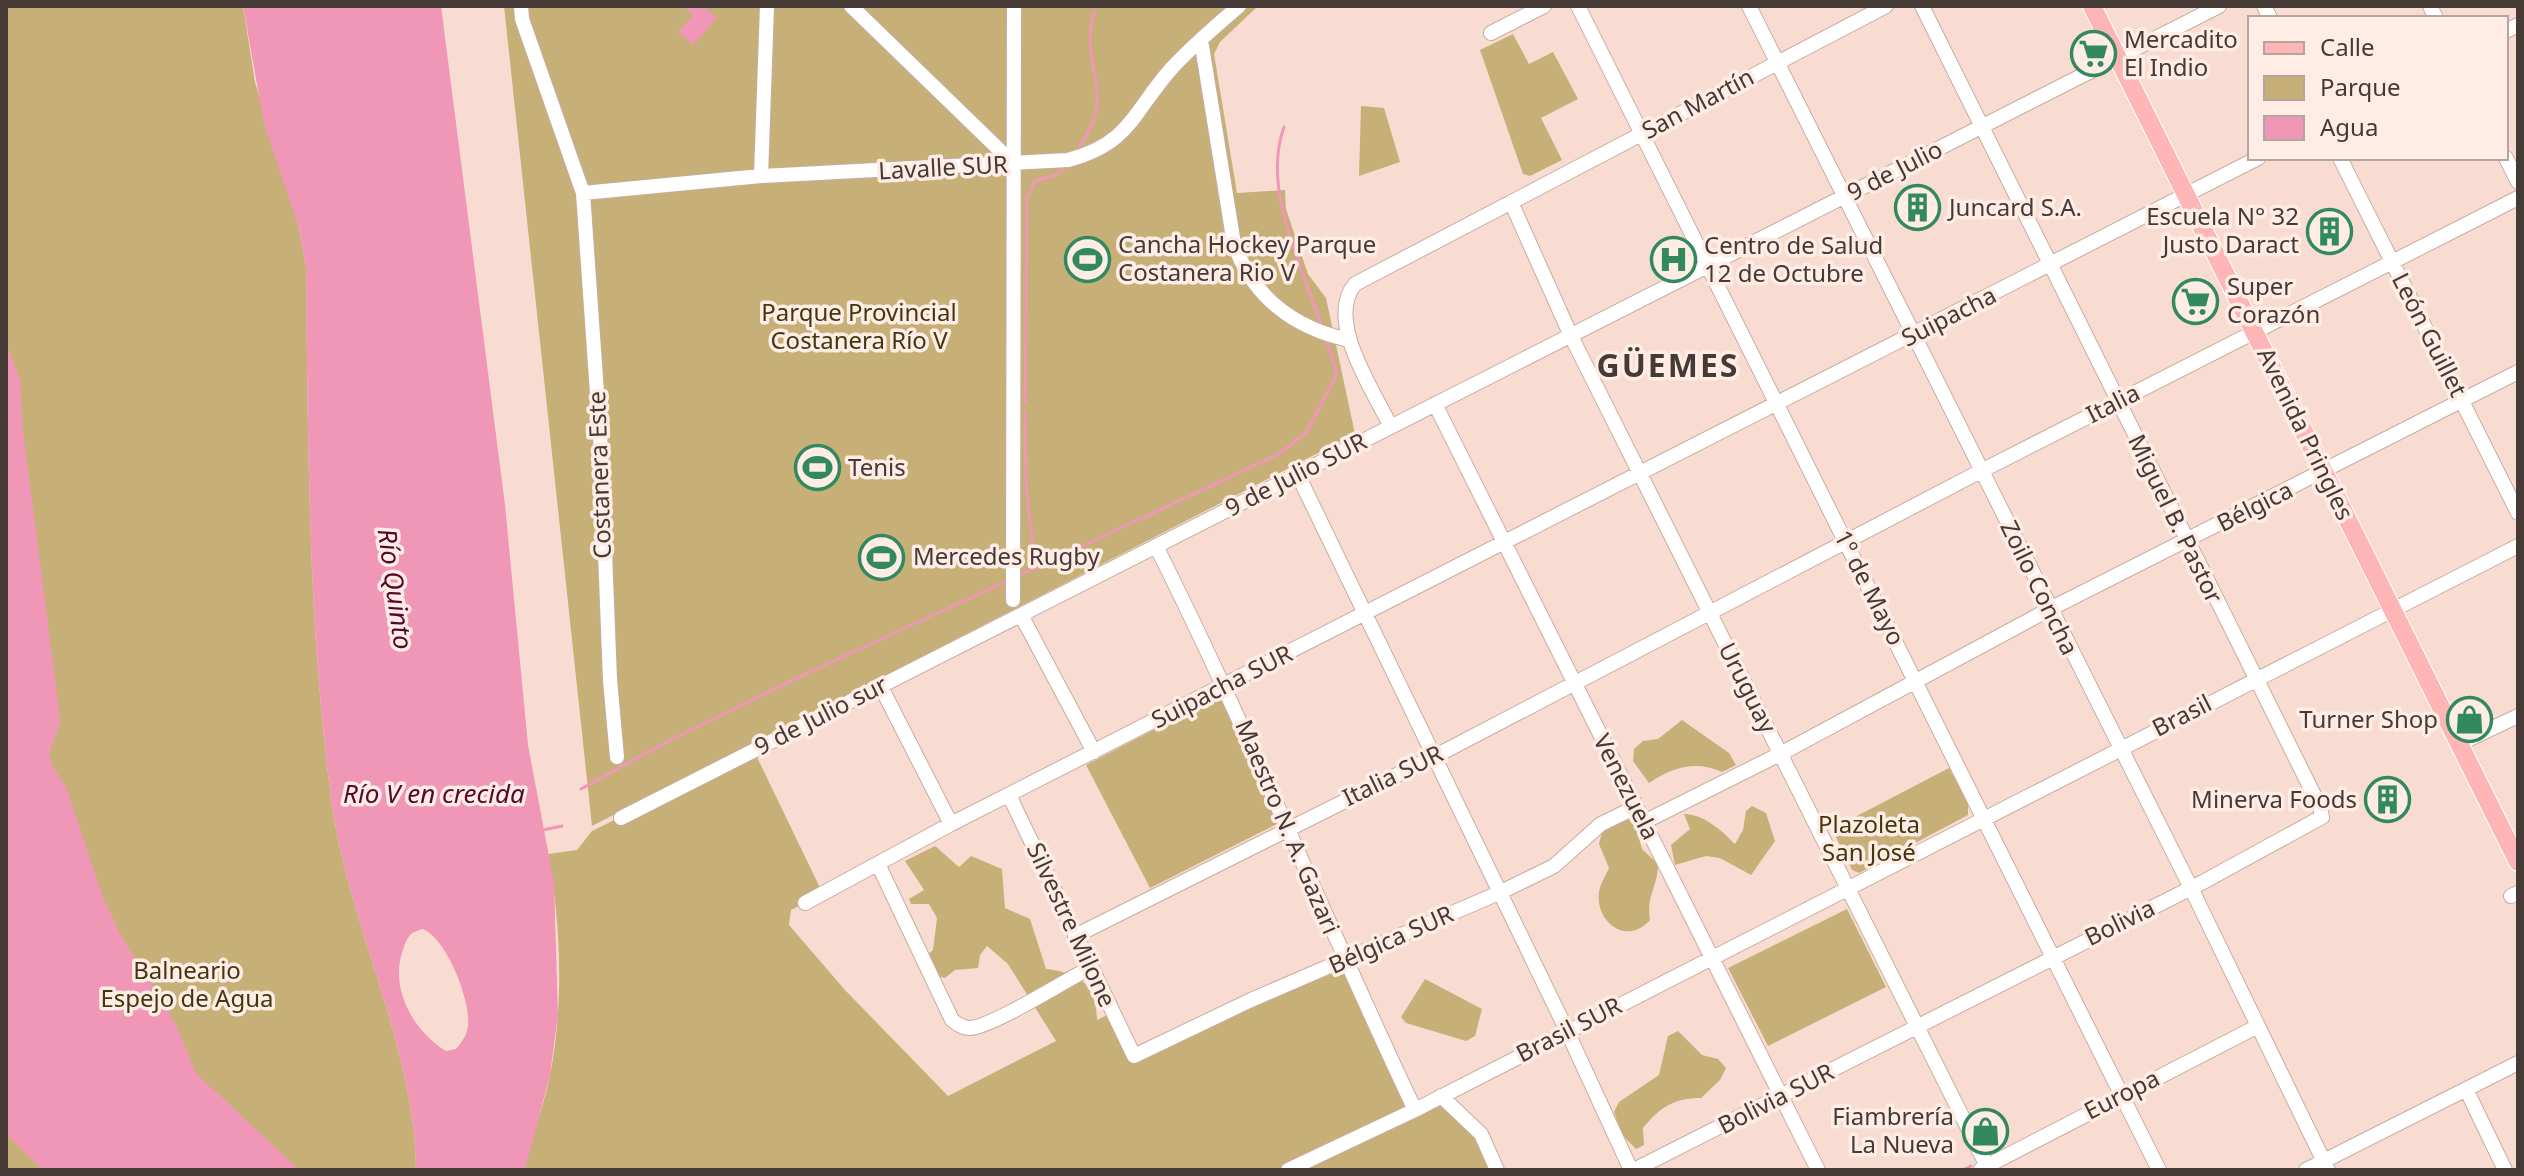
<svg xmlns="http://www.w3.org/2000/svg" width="2524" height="1176" font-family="'Noto Sans',sans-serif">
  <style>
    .green { fill: #c6b077 }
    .water { fill: #f096b6; fill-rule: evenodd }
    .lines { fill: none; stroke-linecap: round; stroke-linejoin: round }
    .stream { stroke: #f096b6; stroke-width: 3 }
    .minor-casing { stroke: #c7aca1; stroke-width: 16 }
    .major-casing { stroke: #fff; stroke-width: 20 }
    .minor { stroke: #fff; stroke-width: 14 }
    .major { stroke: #feb5b6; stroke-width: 18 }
    .labels { text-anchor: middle; stroke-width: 7; stroke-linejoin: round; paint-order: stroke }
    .poi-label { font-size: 24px; fill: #453a36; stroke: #feece5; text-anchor: start }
    .street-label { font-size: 24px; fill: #453a36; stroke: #feece5 }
    .park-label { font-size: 24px; fill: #443710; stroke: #feece5 }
    .water-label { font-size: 26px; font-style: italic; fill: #57072f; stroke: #feece5 }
    .district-label { font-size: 32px; font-weight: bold; letter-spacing: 2px; fill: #453a36; stroke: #feece5 }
  </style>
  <rect width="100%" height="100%" fill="#f9dcd1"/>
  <path class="green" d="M6 6H243L255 82 299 228 306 267C308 447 308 627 332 805 349 925 416 1051 416 1170H6Z
    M504 6H1258L1220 42 1214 54 1237 193 1285 190 1286 209 1308 274 1326 298 1355 434 592 826Z
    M1513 34 1529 64 1553 52 1578 99 1541 118 1562 160 1530 176 1523 174 1480 50Z
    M1361 106 1384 108 1400 162 1359 176Z
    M1223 694 1281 822 1150 888 1086 765Z
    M1682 720 1729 753 1736 765 1722 772C1695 760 1673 767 1649 783L1633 761 1634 749 1643 741 1658 739Z
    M754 751 823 894 791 910 789 925 845 990 948 1096 1056 1041 1008 964 987 946 980 955 978 968 955 970 945 978 933 975 926 956 933 950 937 918 929 904H911L909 899 924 890 905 861 935 846 959 867 971 856 1002 869 1005 908 1030 919 1046 969C1080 973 1096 984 1097 1020L1112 1013 1134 1055 1344 961 1415 1110 1441 1096 1481 1134 1497 1170H525C530 1138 544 1107 550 1075 564 1005 561 924 548 854L577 850 592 831Z
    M1949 768 1968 803V815L1859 873 1852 870 1832 829Z
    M1752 806 1766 813 1775 841 1751 875 1720 858 1706 856 1675 865 1671 845 1690 829 1684 814C1704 814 1722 831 1735 844L1743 830 1746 811Z
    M1633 817 1642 849 1658 864C1658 887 1646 895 1650 920 1628 946 1595 923 1599 892 1600 884 1606 875 1609 868L1599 844 1602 832Z
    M1847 909 1886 987 1768 1046 1728 968Z
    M1425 979 1482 1009 1475 1036 1466 1041 1406 1023 1401 1017Z
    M1678 1031 1702 1055 1718 1059 1726 1068 1720 1080 1701 1098C1674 1098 1660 1107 1643 1128L1644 1145 1636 1149 1622 1135 1614 1112 1619 1102 1659 1075 1668 1036Z"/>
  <path class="water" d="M243 6H441L505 505 528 745 554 883 558 1015 550 1075 525 1170H416C416 1051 349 925 332 805 308 627 308 447 306 267L299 228 264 124ZM423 929C447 939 471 1001 468 1026 467 1035 462 1042 456 1049L446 1051C413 1031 389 988 403 950 407 937 410 932 423 929Z
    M682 6H703L717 18 693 45 678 32 693 16Z
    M6 342 20 380 23 431 59 709 60 724 50 751 51 763 66 787 102 895 119 932 176 1025 196 1073 299 1170H43L6 1134Z"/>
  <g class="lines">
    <path class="stream" d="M1284 127C1261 190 1303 267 1322 328
      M1080 146C1119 88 1078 69 1094 12
      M1025 403 1027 197 1035 181 1053 176 1065 168
      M1025 410 1026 484 1035 568
      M1020 575 1277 455 1306 433 1337 374 1326 339
      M581 789 672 739 812 671 1005 582
      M543 830 562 826
      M1963 1170 1971 1166"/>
    <defs>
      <path id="minor" d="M521 6 522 19 583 193 601 450 610 680 617 757
        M851 6 1014 164
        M1578 6 2159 1170
        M1749 6 2191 888 2328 1170
        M2264 6 2270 18
        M2430 6 2436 18
        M2506 31 2518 25
        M1491 33 1544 6
        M1201 40 1234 244C1253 297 1294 328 1349 340
        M2340 158 2518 513
        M2506 158 2518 182
        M761 176 767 6
        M583 193 761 176 1068 160C1130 144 1133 112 1171 69 1192 46 1216 26 1239 6
        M1511 202 1571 336 1989 1170
        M1435 404 1818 1170
        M1391 427C1373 390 1325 320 1355 284L1886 6
        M1297 473 1567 1031 1631 1170
        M1156 546C1249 731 1326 923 1415 1110
        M1013 600 1014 6
        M1021 615 1094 752
        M880 685 951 824
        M2459 744 2518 716
        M1009 795 1134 1056 1251 1000 1501 892 1554 866 1601 824 1636 807
        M621 818 2219 6
        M1644 822 1780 754 2050 609 2518 372
        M878 864 952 1020C957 1024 963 1028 970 1028 992 1027 1066 980 1090 968
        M2511 896 2518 893
        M805 903 951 824 2258 158
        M1075 936 1447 750 1981 471 2518 198
        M2466 1089 2505 1170
        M1441 1096 1481 1134 1497 1170
        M1981 1169 2258 1026
        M1288 1170 1415 1110 2518 546
        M1634 1170 2203 882 2322 817 2320 807 1922 6
        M2306 1170 2518 1063"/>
      <path id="major" d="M2092 6 2518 862"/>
    </defs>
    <use href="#minor" class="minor-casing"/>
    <use href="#major" class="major-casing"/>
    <use href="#minor" class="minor"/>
    <use href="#major" class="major"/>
  </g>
  <defs>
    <symbol id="supermarket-ring" viewBox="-11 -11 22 22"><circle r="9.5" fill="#feece5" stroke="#32895d" stroke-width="1.5"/><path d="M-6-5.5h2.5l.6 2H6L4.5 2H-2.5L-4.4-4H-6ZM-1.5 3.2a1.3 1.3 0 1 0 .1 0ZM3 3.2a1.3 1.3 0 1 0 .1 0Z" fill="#32895d"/></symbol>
    <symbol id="building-ring" viewBox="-11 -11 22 22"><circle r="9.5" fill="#feece5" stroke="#32895d" stroke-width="1.5"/><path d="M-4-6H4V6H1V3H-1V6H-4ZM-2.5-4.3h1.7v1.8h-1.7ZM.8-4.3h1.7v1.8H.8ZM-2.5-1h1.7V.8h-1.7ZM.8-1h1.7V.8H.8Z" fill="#32895d"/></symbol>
    <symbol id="stadium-ring" viewBox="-11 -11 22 22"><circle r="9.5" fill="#feece5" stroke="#32895d" stroke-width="1.5"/><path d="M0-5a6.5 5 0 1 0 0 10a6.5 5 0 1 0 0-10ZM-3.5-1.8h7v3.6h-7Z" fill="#32895d"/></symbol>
    <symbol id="hospital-ring" viewBox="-11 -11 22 22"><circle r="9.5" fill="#feece5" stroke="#32895d" stroke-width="1.5"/><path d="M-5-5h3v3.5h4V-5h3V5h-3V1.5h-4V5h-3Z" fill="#32895d"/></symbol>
    <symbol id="shop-ring" viewBox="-11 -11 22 22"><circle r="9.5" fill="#feece5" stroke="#32895d" stroke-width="1.5"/><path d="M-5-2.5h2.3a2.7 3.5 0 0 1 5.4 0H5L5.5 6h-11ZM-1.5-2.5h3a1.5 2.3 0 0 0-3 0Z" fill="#32895d"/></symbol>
  </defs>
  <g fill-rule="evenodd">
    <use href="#supermarket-ring" x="2068" y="28" width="51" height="51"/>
    <use href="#building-ring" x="1892" y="182" width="51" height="51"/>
    <use href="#building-ring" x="2304" y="206" width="51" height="51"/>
    <use href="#stadium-ring" x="1062" y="234" width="51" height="51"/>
    <use href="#hospital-ring" x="1648" y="234" width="51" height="51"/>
    <use href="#supermarket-ring" x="2170" y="276" width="51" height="51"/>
    <use href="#stadium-ring" x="792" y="442" width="51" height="51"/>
    <use href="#stadium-ring" x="856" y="532" width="51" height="51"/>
    <use href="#shop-ring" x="2444" y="694" width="51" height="51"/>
    <use href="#building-ring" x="2362" y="774" width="51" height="51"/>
    <use href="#shop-ring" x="1960" y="1106" width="51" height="51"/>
  </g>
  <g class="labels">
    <g class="poi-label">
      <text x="2124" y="48">Mercadito<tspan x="2124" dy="28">El Indio</tspan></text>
      <text x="1949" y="216">Juncard S.A.</text>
      <text x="2299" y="225" text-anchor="end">Escuela N° 32<tspan x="2299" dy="28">Justo Daract</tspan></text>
      <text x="1118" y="253">Cancha Hockey Parque<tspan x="1118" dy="28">Costanera Rio V</tspan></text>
      <text x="1704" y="254">Centro de Salud<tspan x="1704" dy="28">12 de Octubre</tspan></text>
      <text x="2227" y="295">Super<tspan x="2227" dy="28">Corazón</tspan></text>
      <text x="848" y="476">Tenis</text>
      <text x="913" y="565">Mercedes Rugby</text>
      <text x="2438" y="728" text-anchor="end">Turner Shop</text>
      <text x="2357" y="808" text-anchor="end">Minerva Foods</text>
      <text x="1954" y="1125" text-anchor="end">Fiambrería<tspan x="1954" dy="28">La Nueva</tspan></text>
    </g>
    <g class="street-label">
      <text transform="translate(1698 104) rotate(-28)" y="8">San Martín</text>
      <text transform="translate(943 168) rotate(-3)" y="8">Lavalle SUR</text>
      <text transform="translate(1895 171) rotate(-27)" y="8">9 de Julio</text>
      <text transform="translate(1949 317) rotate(-27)" y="8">Suipacha</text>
      <text transform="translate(2429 335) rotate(63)" y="8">León Guillet</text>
      <text transform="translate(2113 404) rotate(-27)" y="8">Italia</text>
      <text transform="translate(2305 434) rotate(64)" y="8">Avenida Pringles</text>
      <text transform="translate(600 475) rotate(-92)" y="8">Costanera Este</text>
      <text transform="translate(1296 475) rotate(-27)" y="8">9 de Julio SUR</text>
      <text transform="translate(2255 507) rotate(-27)" y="8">Bélgica</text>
      <text transform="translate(2175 519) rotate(64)" y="8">Miguel B. Pastor</text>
      <text transform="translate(1869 588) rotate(63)" y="8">1º de Mayo</text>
      <text transform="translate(2039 588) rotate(64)" y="8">Zoilo Concha</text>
      <text transform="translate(1222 687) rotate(-27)" y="8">Suipacha SUR</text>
      <text transform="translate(1747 688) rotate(63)" y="8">Uruguay</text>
      <text transform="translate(821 716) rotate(-27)" y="8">9 de Julio sur</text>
      <text transform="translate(2182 716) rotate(-27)" y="8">Brasil</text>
      <text transform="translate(1393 776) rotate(-26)" y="8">Italia SUR</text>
      <text transform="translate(1626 787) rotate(63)" y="8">Venezuela</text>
      <text transform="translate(1287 827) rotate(67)" y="8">Maestro N. A. Gazari</text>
      <text transform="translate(2120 923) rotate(-26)" y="8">Bolivia</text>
      <text transform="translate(1071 925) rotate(65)" y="8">Silvestre Milone</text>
      <text transform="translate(1391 940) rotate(-24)" y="8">Bélgica SUR</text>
      <text transform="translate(1569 1030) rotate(-27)" y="8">Brasil SUR</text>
      <text transform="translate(2122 1095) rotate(-27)" y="8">Europa</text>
      <text transform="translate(1776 1099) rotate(-27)" y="8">Bolivia SUR</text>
    </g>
    <g class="park-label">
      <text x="859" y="321">Parque Provincial<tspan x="859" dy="28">Costanera Río V</tspan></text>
      <text x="1869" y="833">Plazoleta<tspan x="1869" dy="28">San José</tspan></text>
      <text x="187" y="979">Balneario<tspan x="187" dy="28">Espejo de Agua</tspan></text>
    </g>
    <g class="water-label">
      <text transform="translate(395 589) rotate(82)" y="9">Río Quinto</text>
      <text x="434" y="803">Río V en crecida</text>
    </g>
    <g class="district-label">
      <text x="1668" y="377">GÜEMES</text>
    </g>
  </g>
  <rect width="2524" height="1176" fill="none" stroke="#453a36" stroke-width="16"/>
  <rect x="2248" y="16" width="260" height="144" fill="#feece5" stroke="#b4a59f" stroke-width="2"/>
  <rect x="2264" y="42" width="40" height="12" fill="#feb5b6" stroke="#b4a59f" stroke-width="2"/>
  <text x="2320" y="56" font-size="24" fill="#453a36">Calle</text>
  <rect x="2264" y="76" width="40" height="24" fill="#c6b077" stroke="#b4a59f" stroke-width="2"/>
  <text x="2320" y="96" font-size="24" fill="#453a36">Parque</text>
  <rect x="2264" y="116" width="40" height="24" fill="#f096b6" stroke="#b4a59f" stroke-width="2"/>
  <text x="2320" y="136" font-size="24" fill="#453a36">Agua</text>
</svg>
